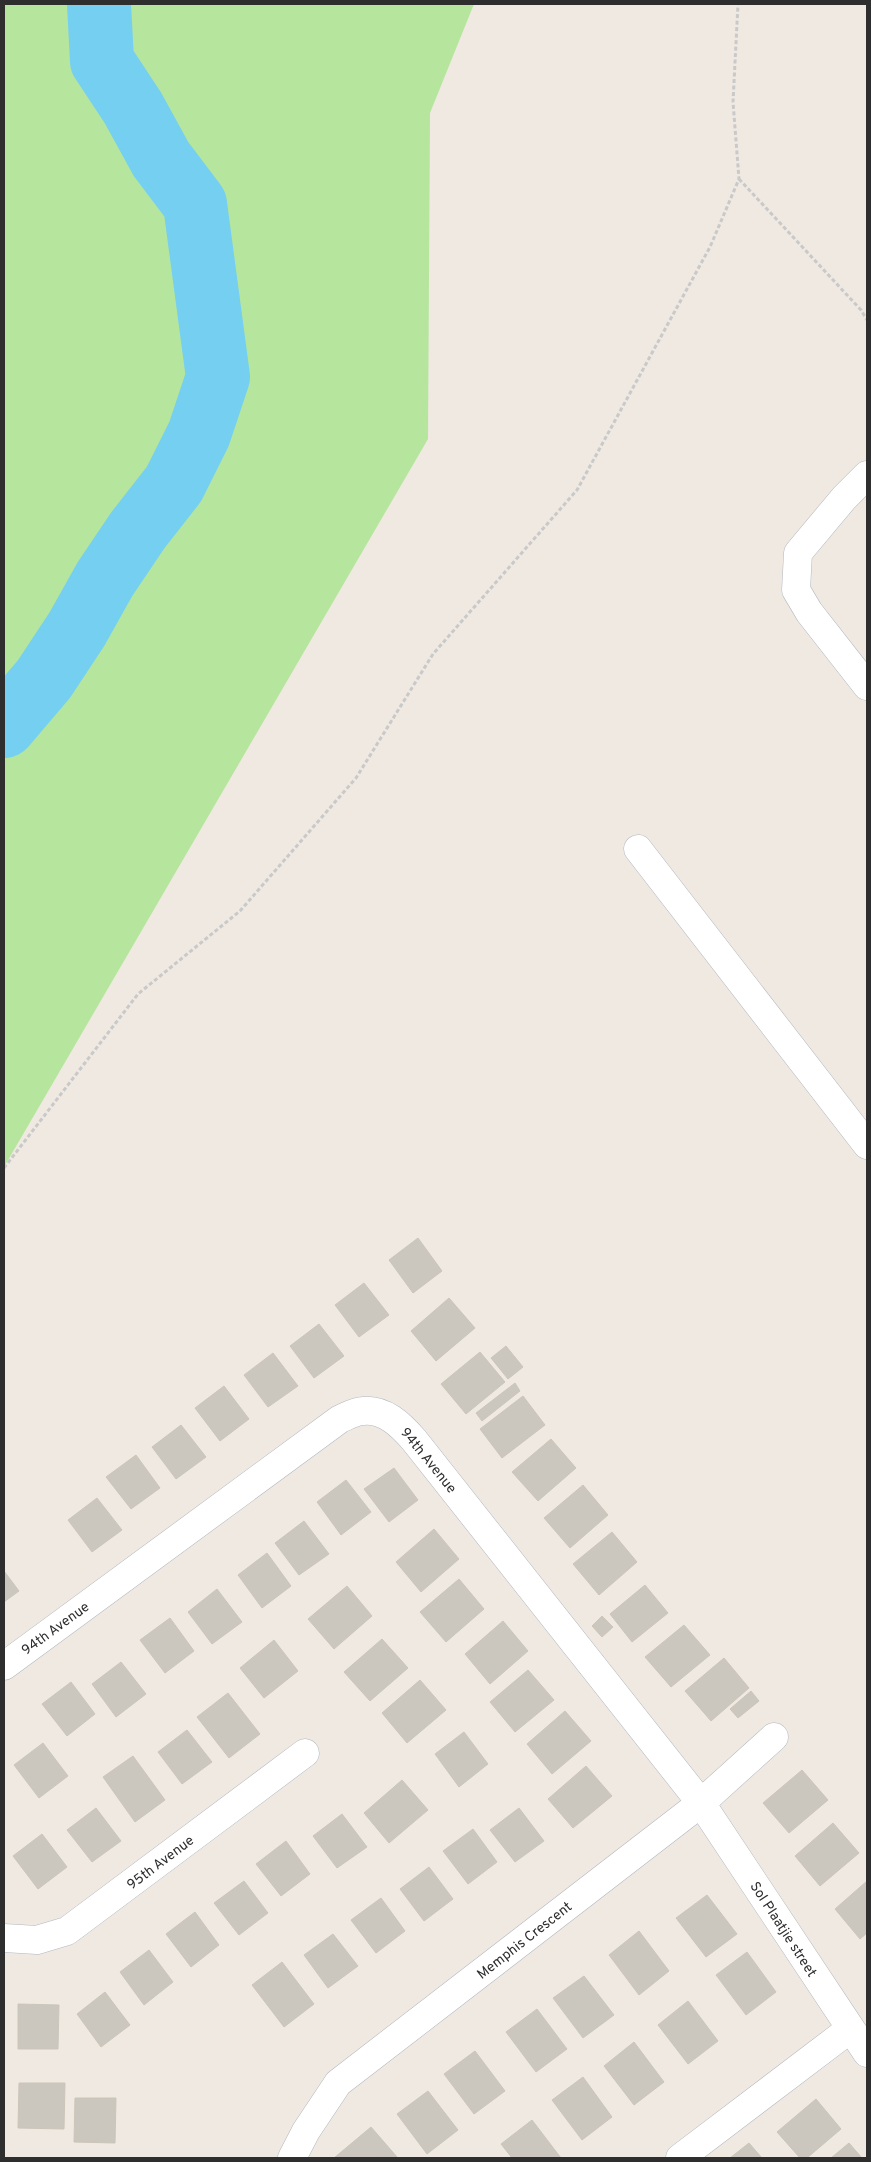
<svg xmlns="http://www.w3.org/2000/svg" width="871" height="2162" font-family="Overpass,sans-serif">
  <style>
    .green { fill: #b6e59e }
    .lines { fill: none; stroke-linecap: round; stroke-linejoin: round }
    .river { stroke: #75cff0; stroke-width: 64 }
    .building { fill: #cbc7bf; stroke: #cbc5ba }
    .minor-casing { stroke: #b4b7c1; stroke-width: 29 }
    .path { stroke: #c9c9c9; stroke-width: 3; stroke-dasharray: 4 2.5; stroke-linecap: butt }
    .minor { stroke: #fff; stroke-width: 28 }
    .labels { text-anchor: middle; stroke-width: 4.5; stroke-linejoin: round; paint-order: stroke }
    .street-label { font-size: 14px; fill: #2e2e2e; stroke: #fff }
  </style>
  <rect width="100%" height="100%" fill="#efe9e1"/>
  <path class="green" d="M4 4H474L430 113 428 439 4 1167Z"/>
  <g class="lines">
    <path class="river" d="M4 726 44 679 77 629 105 579 138 530 174 484 199 434 218 377 195 204 161 159 133 108 102 61 99 4"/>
  </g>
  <path class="building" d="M418 1238 442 1271 413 1293 389 1260Z
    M364 1283 389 1315 359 1337 335 1305Z
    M449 1298 475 1328 436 1361 411 1331Z
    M319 1324 344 1356 314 1378 290 1346Z
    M506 1346 523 1367 508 1379 491 1358Z
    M480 1352 505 1382 466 1414 441 1384Z
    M273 1353 298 1386 268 1407 244 1375Z
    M515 1383 520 1391 482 1421 476 1413Z
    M224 1386 249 1419 220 1441 195 1408Z
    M523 1396 545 1425 502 1458 480 1429Z
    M181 1425 206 1457 176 1479 152 1447Z
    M551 1439 576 1468 538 1501 512 1472Z
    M136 1455 160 1488 131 1509 106 1477Z
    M394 1468 418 1500 389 1522 364 1489Z
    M346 1480 371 1512 341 1535 317 1502Z
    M583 1485 608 1515 570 1548 544 1518Z
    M97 1498 122 1530 92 1552 68 1520Z
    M304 1521 329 1554 299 1575 275 1543Z
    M434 1529 459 1559 421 1592 396 1562Z
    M612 1532 637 1562 599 1595 573 1564Z
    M267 1553 291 1586 262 1608 238 1575Z
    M4 1571 19 1591 4 1602Z
    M459 1579 484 1609 446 1642 420 1612Z
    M645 1585 668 1613 632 1642 610 1614Z
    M347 1586 372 1616 334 1649 308 1619Z
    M217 1589 242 1622 212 1644 188 1612Z
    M602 1616 613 1627 602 1637 592 1626Z
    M170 1618 194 1651 165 1673 140 1640Z
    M503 1621 528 1651 490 1684 465 1654Z
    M684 1625 710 1655 671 1687 645 1657Z
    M382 1639 408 1668 370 1701 344 1672Z
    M274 1640 298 1671 264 1698 240 1668Z
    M724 1658 749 1688 711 1721 685 1691Z
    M121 1662 146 1694 116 1717 92 1684Z
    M528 1670 554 1700 515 1732 490 1702Z
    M420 1680 446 1710 407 1743 382 1713Z
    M71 1682 95 1714 67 1736 42 1704Z
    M751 1691 759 1701 738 1718 730 1709Z
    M228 1693 260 1734 229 1758 197 1717Z
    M565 1711 591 1741 552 1774 527 1744Z
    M187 1730 212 1762 182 1784 158 1752Z
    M464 1732 488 1764 459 1787 435 1754Z
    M43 1743 68 1776 39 1798 14 1765Z
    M133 1756 165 1800 135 1822 103 1777Z
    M586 1766 612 1796 573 1828 548 1799Z
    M802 1770 828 1800 789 1833 763 1803Z
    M402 1780 428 1810 389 1843 364 1813Z
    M96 1808 121 1841 92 1862 67 1830Z
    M519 1808 544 1841 515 1862 490 1830Z
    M342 1814 367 1847 337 1868 313 1836Z
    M833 1823 859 1853 820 1886 795 1856Z
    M473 1829 497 1862 468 1884 443 1851Z
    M42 1834 67 1867 38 1889 13 1856Z
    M286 1841 310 1874 281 1896 256 1864Z
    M429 1867 453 1899 424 1921 400 1889Z
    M244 1881 268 1913 239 1935 214 1903Z
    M867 1881V1933L860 1939 835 1909Z
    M707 1895 737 1934 706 1957 676 1918Z
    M381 1898 405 1931 376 1953 351 1920Z
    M195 1912 219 1945 191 1967 166 1934Z
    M639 1931 669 1971 639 1995 609 1955Z
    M333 1934 358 1966 328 1988 304 1955Z
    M149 1950 173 1982 144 2005 120 1972Z
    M747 1952 776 1992 746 2015 716 1975Z
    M282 1962 314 2004 284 2027 252 1985Z
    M584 1976 614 2015 583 2038 553 1998Z
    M105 1992 130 2025 101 2047 77 2014Z
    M688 2001 718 2041 688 2064 658 2025Z
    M18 2004 59 2005 58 2049H18Z
    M537 2009 567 2049 536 2072 506 2032Z
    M634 2042 664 2082 634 2105 604 2066Z
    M475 2051 505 2091 474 2114 444 2074Z
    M583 2077 612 2117 582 2140 552 2100Z
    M19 2083H65L64 2129 18 2128Z
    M428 2091 458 2130 427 2154 397 2114Z
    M75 2098H116L115 2143 74 2142Z
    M816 2099 841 2129 807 2158H800L777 2132Z
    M532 2120 561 2158H512L501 2144Z
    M371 2127 397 2157 334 2158Z
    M749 2143 762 2158H730Z
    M849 2143 862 2158H831Z"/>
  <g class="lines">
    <defs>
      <path id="minor" d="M867 475 844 498 798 553 796 590 809 612 867 686
        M638 849 867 1145
        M4 1666 340 1419C347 1416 356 1411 363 1411 385 1409 401 1425 414 1440L701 1803 867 2053
        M4 1938 37 1940 67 1931 305 1753
        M292 2158 306 2131 338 2083 701 1803 774 1737
        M680 2158 850 2029"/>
    </defs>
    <use href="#minor" class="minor-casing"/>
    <path class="path" d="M739 179 861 310 867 320
      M4 1168 138 994 240 911 356 778 433 654 577 490 710 247 739 179 733 102 738 4"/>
    <use href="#minor" class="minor"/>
  </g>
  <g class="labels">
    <g class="street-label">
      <text transform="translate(429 1460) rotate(51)" y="5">94th Avenue</text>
      <text transform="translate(55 1628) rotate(-36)" y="5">94th Avenue</text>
      <text transform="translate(160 1862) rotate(-37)" y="5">95th Avenue</text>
      <text transform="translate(784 1929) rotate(57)" y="5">Sol Plaatjie street</text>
      <text transform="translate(524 1940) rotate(-38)" y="5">Memphis Crescent</text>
    </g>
  </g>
  <rect width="871" height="2162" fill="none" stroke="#2e2e2e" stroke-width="10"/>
</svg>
